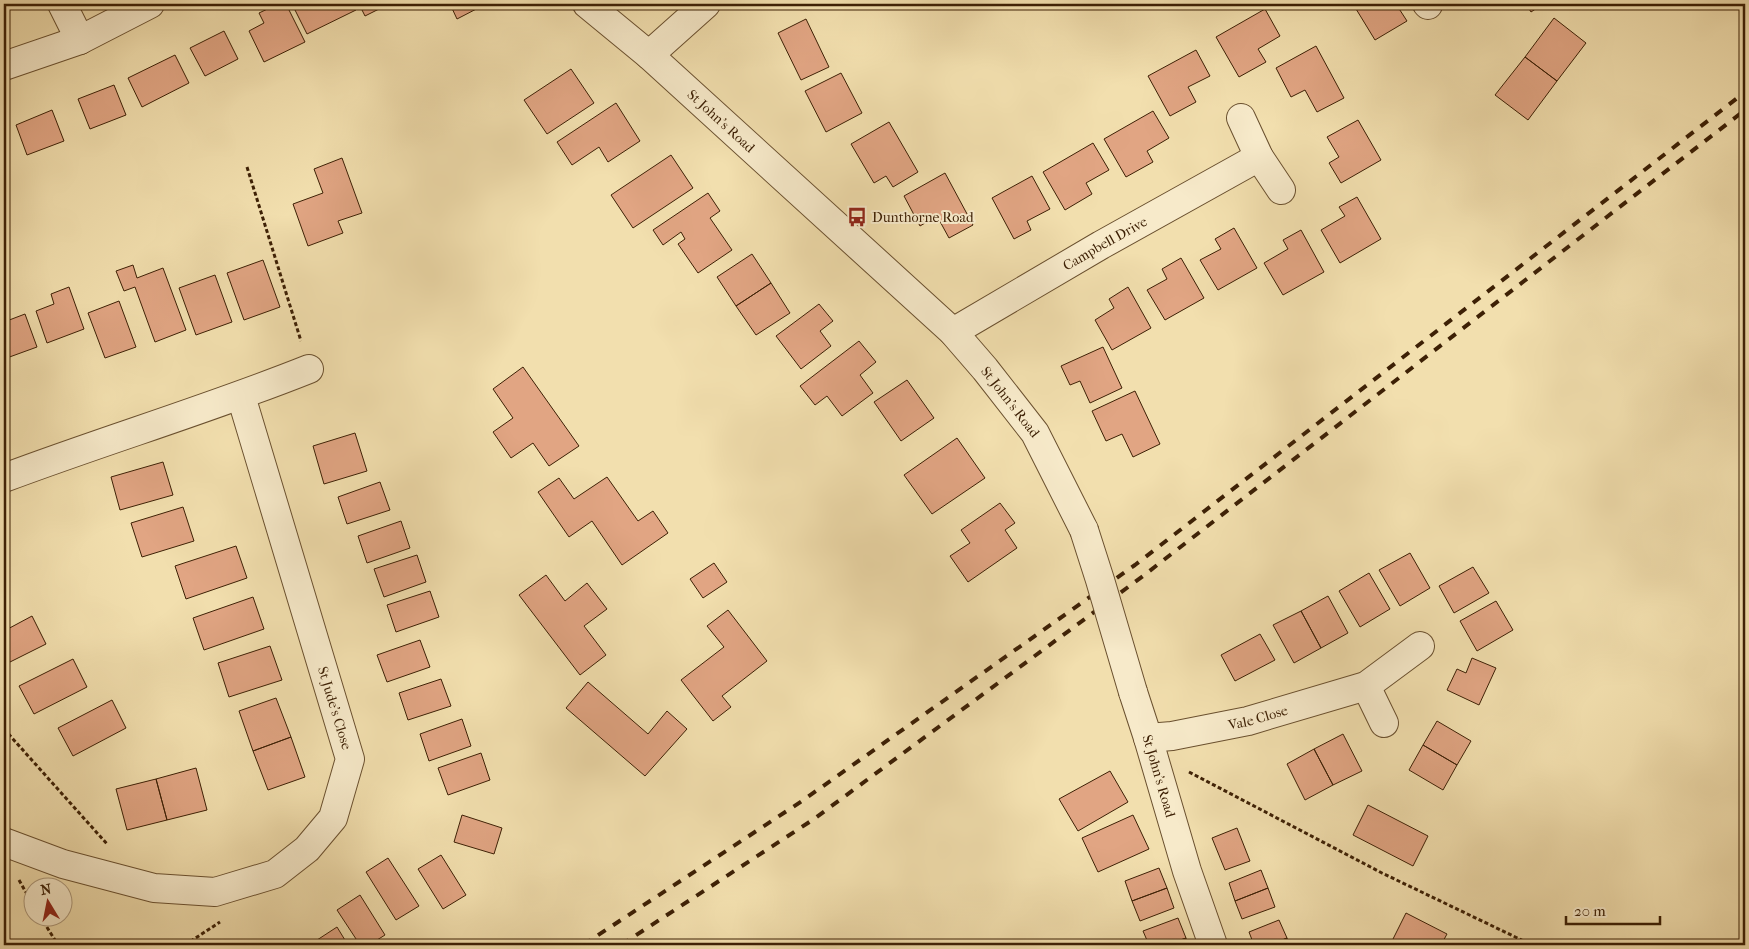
<svg xmlns="http://www.w3.org/2000/svg" width="1749" height="949" font-family="'IM FELL French Canon',serif">
  <style>
    .building { fill: #e1a583; stroke: #3d2005 }
    .lines { fill: none; stroke-linecap: round; stroke-linejoin: round }
    .minor-casing { stroke: #6a502f; stroke-width: 30 }
    .tertiary-casing { stroke: #6a502f; stroke-width: 30 }
    .path { stroke: #3d2005; stroke-width: 3; stroke-dasharray: 4 2.5; stroke-linecap: butt }
    .minor { stroke: #f7eaca; stroke-width: 28 }
    .tertiary { stroke: #f7eaca; stroke-width: 28 }
    .rail { stroke: #3d2005; stroke-width: 4; stroke-dasharray: 9 9; stroke-linecap: butt }
    .tertiary-bridge-casing { stroke: #6a502f; stroke-width: 30; stroke-linecap: butt }
    .tertiary-bridge { stroke: #f7eaca; stroke-width: 28 }
    .labels { text-anchor: middle; stroke-width: 4; stroke-linejoin: round; paint-order: stroke }
    .street-label { font-size: 14px; fill: #3d2005; stroke: #f7eaca }
    .poi-label { font-size: 14px; fill: #3d2005; stroke: #f7eaca; text-anchor: start }
  </style>
  <rect width="100%" height="100%" fill="#f2dfae"/>
  <filter id="stains"><feTurbulence type="fractalNoise" baseFrequency=".004" numOctaves="4"/><feColorMatrix values="0 0 0 0 .2 0 0 0 0 .09 0 0 0 0 .02 0 0 0 .5 -.17"/></filter>
  <radialGradient id="worn" r=".72"><stop offset=".6" stop-color="#630" stop-opacity="0"/><stop offset="1" stop-color="#630" stop-opacity=".3"/></radialGradient>
  <path class="building" d="M278 4H286L305 42 264 62 249 31 264 23 259 13Z
    M292 4H353L356 10 307 34Z
    M359 4H389L365 16Z
    M450 4H484V5L457 19Z
    M1353 4H1396L1407 21 1375 40Z
    M1526 4H1543L1531 12Z
    M1265 9 1280 36 1258 49 1266 62 1239 77 1216 37Z
    M1554 18 1586 43 1557 81 1525 57Z
    M806 19 829 67 801 80 778 33Z
    M224 31 238 59 205 76 190 48Z
    M1316 46 1344 98 1317 112 1305 90 1291 97 1276 68Z
    M1196 50 1210 76 1188 87 1196 102 1170 116 1148 76Z
    M175 55 189 83 142 107 128 78Z
    M1525 57 1557 81 1528 120 1495 95Z
    M571 69 594 103 547 134 524 100Z
    M841 73 862 113 826 132 805 91Z
    M114 85 126 115 90 129 78 99Z
    M616 103 640 141 608 162 599 147 572 165 557 142Z
    M52 110 64 141 27 155 16 125Z
    M1153 111 1169 138 1147 151 1153 162 1126 177 1104 139Z
    M1358 120 1381 160 1341 183 1329 163 1339 157 1327 137Z
    M889 122 918 172 893 187 886 176 874 183 851 144Z
    M1093 143 1109 170 1086 183 1092 194 1065 210 1043 172Z
    M671 155 693 188 633 228 611 195Z
    M342 158 362 213 338 221 343 233 308 246 293 204 323 193 314 169Z
    M945 173 973 225 949 238 937 216 920 226 904 196Z
    M1032 176 1050 209 1027 221 1031 230 1014 239 992 198Z
    M708 193 720 211 710 218 732 250 698 273 678 244 685 239 681 232 663 245 653 230Z
    M1357 197 1381 239 1340 263 1321 230 1345 216 1339 207Z
    M1234 228 1257 268 1218 290 1200 260 1221 249 1215 239Z
    M1301 230 1324 272 1283 295 1264 263 1288 249 1283 240Z
    M752 254 771 283 736 306 717 277Z
    M1181 258 1204 298 1165 320 1147 290 1167 279 1162 269Z
    M263 260 280 307 244 320 227 273Z
    M133 265 137 278 163 268 186 330 155 342 135 287 124 291 116 271Z
    M215 275 232 322 196 335 179 288Z
    M771 283 790 313 756 335 736 306Z
    M69 287 84 329 47 343 36 311 54 304 51 294Z
    M1128 287 1151 328 1112 350 1095 320 1114 308 1109 299Z
    M119 301 136 347 105 358 88 313Z
    M819 304 833 321 820 331 831 346 801 369 776 336Z
    M25 314 37 347 4 359V322Z
    M859 341 876 362 860 375 873 393 842 416 827 396 815 405 800 386Z
    M1103 347 1122 388 1090 403 1080 381 1070 385 1061 366Z
    M523 367 579 446 549 466 533 443 511 458 493 432 513 418 493 389Z
    M907 380 934 418 901 441 874 402Z
    M1135 391 1160 444 1133 457 1122 434 1106 441 1092 411Z
    M355 433 367 471 324 484 313 446Z
    M957 438 985 478 932 514 904 475Z
    M163 462 173 495 120 510 111 477Z
    M607 477 638 521 653 511 668 533 622 565 592 521 569 537 538 492 559 478 574 499Z
    M380 482 390 510 347 524 338 497Z
    M1000 503 1015 523 1005 530 1017 548 968 582 950 556 970 543 961 530Z
    M183 507 194 541 142 557 131 523Z
    M401 521 410 548 367 563 358 536Z
    M236 546 247 578 186 599 175 566Z
    M1410 553 1430 588 1400 606 1379 570Z
    M417 555 426 582 384 597 374 569Z
    M714 563 727 582 703 598 690 579Z
    M1473 567 1489 593 1454 613 1439 586Z
    M1369 573 1390 609 1360 627 1339 591Z
    M546 575 565 601 587 583 607 609 584 626 606 655 580 675 519 595Z
    M430 591 439 617 396 632 387 605Z
    M1328 596 1348 633 1321 648 1301 611Z
    M253 597 264 629 204 650 193 618Z
    M1496 601 1513 630 1477 651 1460 621Z
    M728 610 767 661 722 696 731 707 713 721 681 680 724 647 707 626Z
    M1301 611 1321 648 1294 663 1273 625Z
    M32 616 46 644 4 665V631Z
    M1260 634 1275 660 1235 681 1221 655Z
    M420 640 430 667 387 682 377 655Z
    M270 646 282 680 229 697 218 663Z
    M1472 658 1496 668 1479 705 1447 690 1457 669 1466 673Z
    M73 659 87 687 34 714 19 686Z
    M441 679 451 706 408 720 399 693Z
    M588 682 648 734 667 711 687 729 645 776 566 708Z
    M276 698 291 737 253 751 239 711Z
    M112 700 126 728 73 756 58 728Z
    M462 719 471 746 429 761 420 734Z
    M1437 721 1471 741 1457 765 1423 745Z
    M1343 734 1362 771 1333 785 1314 749Z
    M291 737 305 777 268 790 253 751Z
    M1423 745 1457 765 1443 790 1409 770Z
    M1314 749 1333 785 1305 800 1287 764Z
    M481 753 490 780 448 795 438 768Z
    M196 768 207 810 167 820 156 779Z
    M1110 771 1128 802 1078 831 1059 799Z
    M156 779 167 820 127 830 116 789Z
    M1368 805 1428 836 1413 866 1353 835Z
    M462 815 502 828 494 854 454 842Z
    M1133 815 1149 849 1098 872 1082 838Z
    M1237 828 1250 861 1225 870 1212 838Z
    M441 855 466 895 443 909 418 869Z
    M388 858 419 906 396 920 366 872Z
    M1159 868 1167 888 1132 901 1125 881Z
    M1261 870 1268 888 1235 901 1229 883Z
    M1167 888 1174 908 1140 921 1132 901Z
    M1268 888 1275 907 1242 919 1235 901Z
    M360 895 385 935 369 945H360L337 910Z
    M1406 913 1447 934 1441 945H1390Z
    M1178 918 1186 938 1167 945H1149L1143 931Z
    M1279 920 1287 938 1270 945H1254L1249 932Z
    M337 927 348 945H316L314 942Z
    M1186 938 1188 945H1167Z
    M1287 938 1290 945H1270Z"/>
  <g class="lines">
    <defs>
      <g id="minor">
        <path d="M62 4 80 40"/>
        <path d="M1427 4 1428 5"/>
        <path d="M649 55 706 4"/>
        <path d="M4 66 80 40 150 4"/>
        <path d="M1241 118 1259 157 1281 190"/>
        <path id="s1" d="M953 332 1101 245 1259 157"/>
        <path d="M4 478C105 440 209 409 309 369"/>
        <path d="M1366 686 1384 723"/>
        <path id="s2" d="M1148 738 1172 736 1248 721 1366 686 1420 646"/>
        <path d="M4 842 63 864 154 888 215 892 275 874 307 849 333 818 350 759 241 396"/>
      </g>
      <g id="tertiary">
        <path id="s3" d="M587 4 649 55 953 332 985 369 1035 433 1084 530"/>
        <path id="s4" d="M1133 692 1148 738 1187 871 1213 945"/>
      </g>
    </defs>
    <use href="#minor" class="minor-casing"/>
    <use href="#tertiary" class="tertiary-casing"/>
    <path class="path" d="M247 167 301 341
      M4 729 107 844
      M1189 772 1382 873 1532 945
      M19 880 32 903
      M40 916 58 945
      M185 945 220 922"/>
    <use href="#minor" class="minor"/>
    <use href="#tertiary" class="tertiary"/>
    <path class="rail" d="M583 945 802 801 1135 565 1745 92
      M621 945 814 819 1143 576 1745 110"/>
    <defs>
      <path id="tertiary-bridge" d="M1084 530 1100 580 1133 692"/>
    </defs>
    <use href="#tertiary-bridge" class="tertiary-bridge-casing"/>
    <use href="#tertiary-bridge" class="tertiary-bridge"/>
  </g>
  <defs>
    <symbol id="bus-bare" viewBox="-9 -9 18 18"><path d="M-5-6H5V4H4V6H2V4H-2V6H-4V4H-5ZM-3.5-4V0h7V-4ZM-3.5 1.2v1.5H-2V1.2ZM2 1.2v1.5H3.5V1.2Z" fill="#8f2418" stroke="#f7eaca" stroke-width="2.5" paint-order="stroke"/></symbol>
  </defs>
  <g fill-rule="evenodd">
    <use href="#bus-bare" x="843" y="203" width="28" height="28"/>
  </g>
  <g class="labels">
    <g class="street-label">
      <text dy="5" stroke="none"><textPath href="#s3" startOffset="178">St John's Road</textPath></text>
      <text dy="5" stroke="none"><textPath href="#s1" startOffset="176">Campbell Drive</textPath></text>
      <text dy="5" stroke="none"><textPath href="#s3" startOffset="582">St John's Road</textPath></text>
      <text transform="translate(335 708) rotate(73)" y="5">St Jude's Close</text>
      <text dy="5" stroke="none"><textPath href="#s2" startOffset="112">Vale Close</textPath></text>
      <text dy="5" stroke="none"><textPath href="#s4" startOffset="88">St John's Road</textPath></text>
    </g>
    <g class="poi-label">
      <text x="872" y="222">Dunthorne Road</text>
    </g>
  </g>
  <rect width="1749" height="949" fill="none" stroke="#f2dfae" stroke-width="20"/>
  <rect x="5" y="5" width="1739" height="939" fill="none" stroke="#3d2005" stroke-width="2.5"/>
  <rect x="10" y="10" width="1729" height="929" fill="none" stroke="#3d2005"/>
  <g transform="translate(48 902) rotate(350)"><circle r="24" fill="#f7eaca" stroke="#ad997b"/>
  <path d="M0-4L9 19L0 12L-9 19Z" fill="#8f2418"/>
  <text y="-8" font-size="14" font-weight="bold" text-anchor="middle" fill="#3d2005">N</text>
  </g>
  <path d="M1566 916v8h94v-8" fill="none" stroke="#3d2005" stroke-width="2.5"/>
  <text x="1574" y="916" font-size="15" fill="#3d2005" stroke="#f7eaca" stroke-width="4" paint-order="stroke">20 m</text>
  <rect width="100%" height="100%" filter="url(#stains)"/>
  <rect width="100%" height="100%" fill="url(#worn)"/>
</svg>
